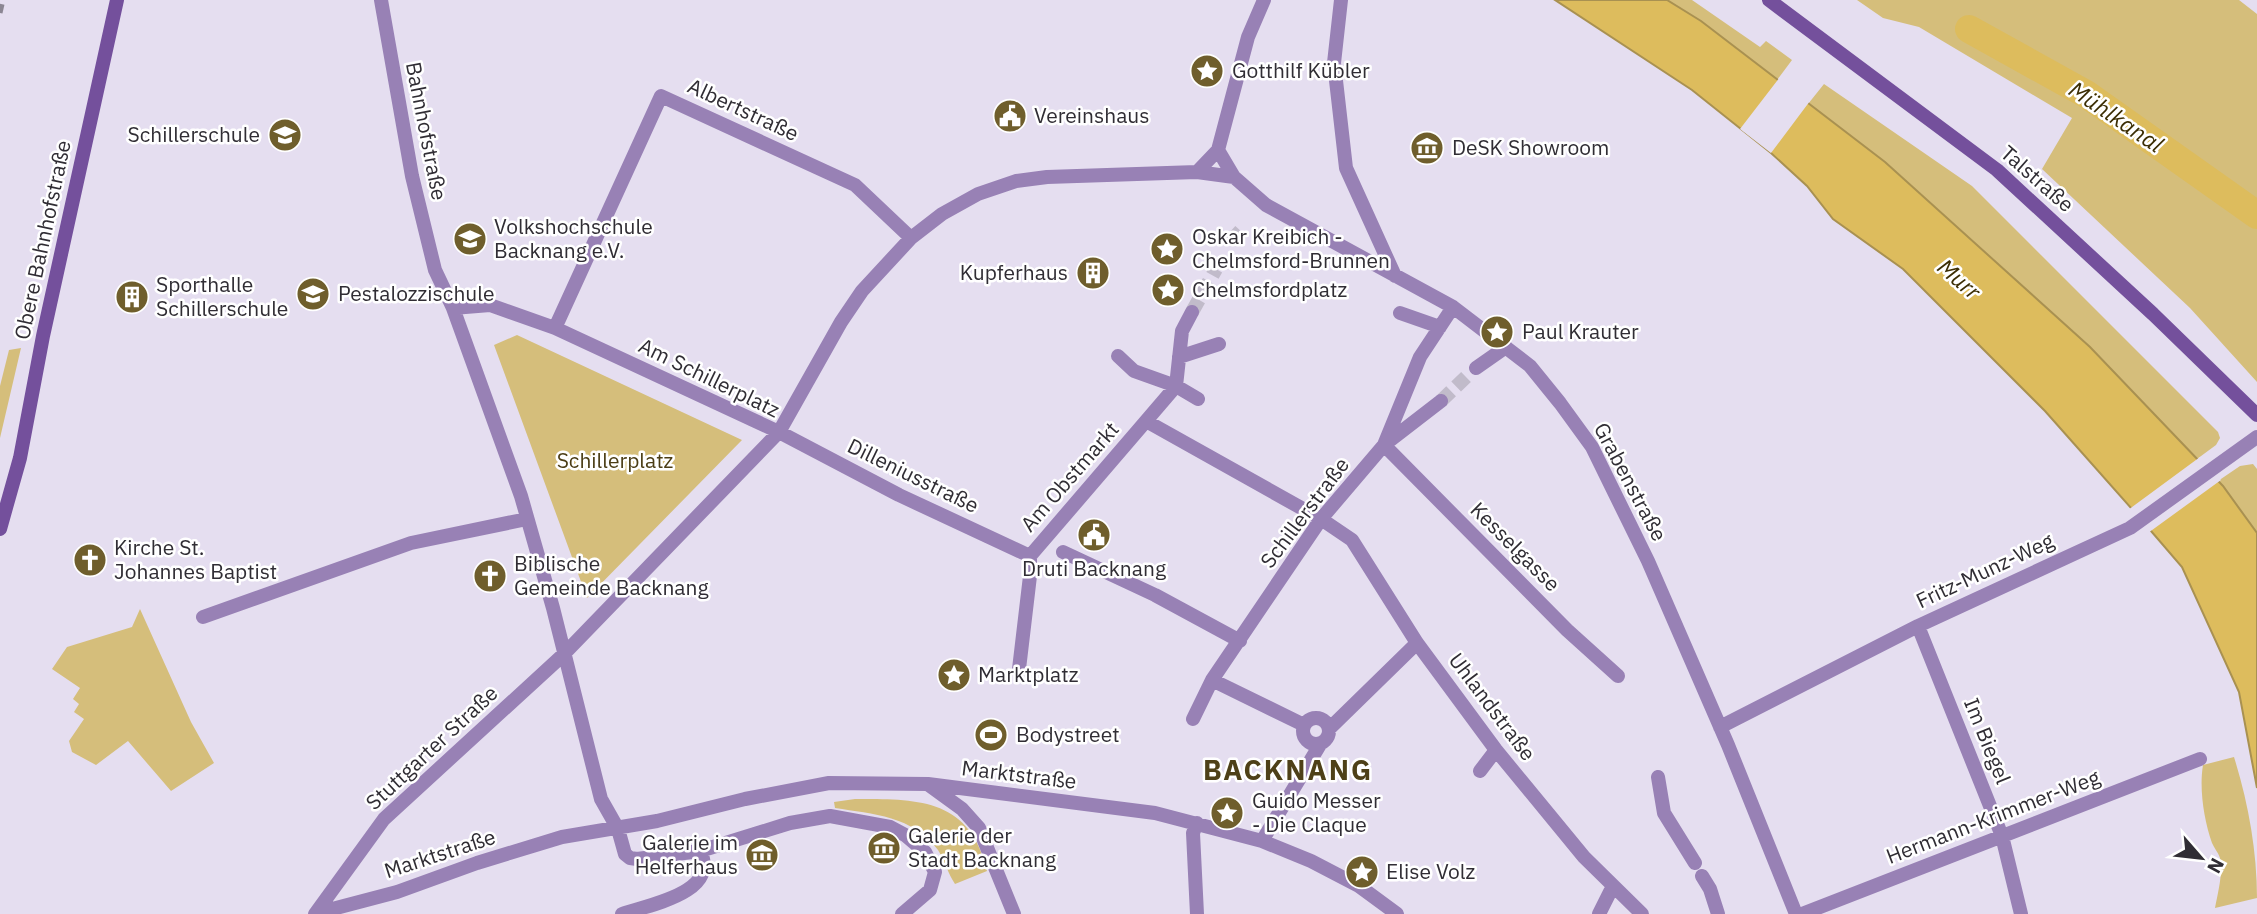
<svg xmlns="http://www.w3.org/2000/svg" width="2257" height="914" font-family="'IBM Plex Sans',sans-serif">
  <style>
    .green { fill: #d5be7b }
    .water { fill: #ddbc5d; stroke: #a99151; stroke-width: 2 }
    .pier { fill: #e5def0 }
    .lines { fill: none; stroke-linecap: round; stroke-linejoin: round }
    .canal { stroke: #ddbc5d; stroke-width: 28 }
    .street-tunnel { stroke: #c1bbca; stroke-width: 14; stroke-dasharray: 14 7; stroke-linecap: butt }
    .street { stroke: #9881b5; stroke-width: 14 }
    .secondary { stroke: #74509c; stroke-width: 14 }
    .rail { stroke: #8b8693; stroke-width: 5; stroke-dasharray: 9 9; stroke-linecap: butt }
    .labels { text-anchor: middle; stroke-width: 5; stroke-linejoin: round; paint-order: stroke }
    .poi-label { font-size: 21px; fill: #302d34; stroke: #fff; text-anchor: start }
    .street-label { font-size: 21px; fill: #302d34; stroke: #fff }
    .park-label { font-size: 21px; fill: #4b3d15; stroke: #fff }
    .water-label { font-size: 23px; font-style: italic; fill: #3c2e04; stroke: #fff }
    .district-label { font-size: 28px; font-weight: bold; letter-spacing: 2px; fill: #4e4018; stroke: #fff }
  </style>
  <rect width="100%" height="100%" fill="#e5def0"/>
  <path class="green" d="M1667 0H1692L1760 47 1766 41 1792 60 1777 80 1701 21Z
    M1857 0H2239L2257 14V382L2190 308 2042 169 2072 118 1919 27 1883 18Z
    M1824 84 1972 186 2218 432 2220 438 2216 445 2197 459 2090 347 1885 162 1808 104Z
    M517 335 742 440 587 598 494 345Z
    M21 348 0 438V386L9 350Z
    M2253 464 2257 469V533L2218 481 2240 466Z
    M140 609 191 722 214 763 171 791 128 741 96 765 72 752 69 741 84 719 74 712 79 704 73 699 80 688 52 669 67 647 132 627Z
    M2234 757C2248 802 2257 850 2257 898L2215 908C2218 892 2223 874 2220 858 2218 852 2214 848 2212 843 2204 820 2199 789 2203 765Z
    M855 799C918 799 970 798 987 871L955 884C948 874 945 861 938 850 913 816 873 814 835 808L834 802Z"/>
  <path class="water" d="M1555 0H1667L1701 21 1885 162 2090 347 2223 486 2257 533V788L2239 692 2182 567 2139 517 2045 411 1903 269 1833 219 1807 186 1771 153 1692 90Z"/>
  <path class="pier" d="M1780 77 1810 101 1771 153 1740 129Z
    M2200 457 2221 480 2148 533 2128 510Z"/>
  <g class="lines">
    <path class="canal" d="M1969 29 2086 94 2257 215"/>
    <path class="street-tunnel" d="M1231 241 1243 228
      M1192 312 1216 269
      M1441 401 1466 377"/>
    <path class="street" d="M381 0 412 176 435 270 453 308 521 496 553 608 601 799 618 829 625 854 630 858 637 859 700 851 790 823 830 816 890 827 905 835 925 852 935 872 930 890 902 914
      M1341 0 1334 63 1346 168 1395 276
      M1218 150 1234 177 1266 205 1453 307 1530 366 1560 403 1592 447 1648 561 1728 745 1796 914
      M1197 172 1218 150 1248 37 1264 0
      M453 308 490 305 555 328 779 432 899 495 1030 556
      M1400 313 1440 327
      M555 328 661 96 855 185 911 238
      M1118 356 1134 371 1176 386 1198 399
      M1179 357 1219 344
      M1476 368 1506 347
      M1441 401 1384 445 1567 630 1618 676
      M1146 421 1176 386 1182 331 1192 312
      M1063 552 1155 595 1240 641
      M1030 556 1146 421 1321 519 1352 540 1417 643 1496 750 1584 857 1642 914
      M203 617 411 543 527 519
      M1918 626 2002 836 2021 914
      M1019 669 1030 576V556
      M1212 680 1304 725
      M1303 731a13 13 0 1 1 26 0a13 13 0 1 1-26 0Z
      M1193 719 1212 680 1321 519 1384 445 1420 357 1453 307
      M1720 727 1918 626 2130 528 2257 437
      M1330 728 1417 643
      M1480 771 1496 750
      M1658 777 1664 813 1695 863
      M929 785 962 809 979 828 1014 914
      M1197 823 1193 833 1197 914
      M1262 841 1321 743
      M1702 876 1710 889 1718 914
      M317 913 397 892 477 863 562 837 657 821 745 799 829 783 928 784 1155 813 1262 841 1311 861 1359 886 1397 914
      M315 914 384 819 563 655 779 432 841 322 862 291 911 238 942 214 978 194 1016 181 1047 177 1197 172 1234 177
      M622 914C648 905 721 893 700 851
      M1599 914 1613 886
      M1802 914 2200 759"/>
    <path class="secondary" d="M1769 0 1997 170 2153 314 2257 415
      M0 529 20 458 43 336 117 0"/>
    <path class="rail" d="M0 13 3 0"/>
  </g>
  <defs>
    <symbol id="sight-disc" viewBox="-11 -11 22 22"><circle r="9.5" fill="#6f5e2c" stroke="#fff"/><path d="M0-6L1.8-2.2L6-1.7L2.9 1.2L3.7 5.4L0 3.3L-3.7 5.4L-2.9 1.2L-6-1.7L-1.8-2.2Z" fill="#fff"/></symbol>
    <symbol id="civic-disc" viewBox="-11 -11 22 22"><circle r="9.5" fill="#6f5e2c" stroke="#fff"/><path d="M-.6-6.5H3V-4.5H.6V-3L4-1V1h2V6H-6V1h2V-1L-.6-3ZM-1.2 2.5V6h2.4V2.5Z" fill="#fff"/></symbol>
    <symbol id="school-disc" viewBox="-11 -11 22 22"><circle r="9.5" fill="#6f5e2c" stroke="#fff"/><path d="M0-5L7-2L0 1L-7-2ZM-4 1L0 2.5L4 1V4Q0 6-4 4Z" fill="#fff"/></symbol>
    <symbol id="museum-disc" viewBox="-11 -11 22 22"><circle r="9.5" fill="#6f5e2c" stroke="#fff"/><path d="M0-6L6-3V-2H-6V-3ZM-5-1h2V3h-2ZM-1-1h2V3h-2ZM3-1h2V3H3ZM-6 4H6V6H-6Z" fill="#fff"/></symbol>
    <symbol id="university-disc" viewBox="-11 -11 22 22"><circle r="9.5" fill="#6f5e2c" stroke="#fff"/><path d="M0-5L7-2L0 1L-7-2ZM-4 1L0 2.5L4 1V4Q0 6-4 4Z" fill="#fff"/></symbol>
    <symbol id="building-disc" viewBox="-11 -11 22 22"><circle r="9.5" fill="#6f5e2c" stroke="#fff"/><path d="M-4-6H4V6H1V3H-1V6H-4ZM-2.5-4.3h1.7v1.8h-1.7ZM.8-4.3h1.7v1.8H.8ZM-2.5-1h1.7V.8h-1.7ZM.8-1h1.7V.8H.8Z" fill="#fff"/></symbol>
    <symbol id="church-disc" viewBox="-11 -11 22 22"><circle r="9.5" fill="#6f5e2c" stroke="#fff"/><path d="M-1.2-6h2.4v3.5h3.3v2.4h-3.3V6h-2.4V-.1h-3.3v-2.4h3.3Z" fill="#fff"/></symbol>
    <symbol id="stadium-disc" viewBox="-11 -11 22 22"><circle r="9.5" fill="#6f5e2c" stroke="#fff"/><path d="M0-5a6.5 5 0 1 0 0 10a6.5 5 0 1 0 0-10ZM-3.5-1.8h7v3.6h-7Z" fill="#fff"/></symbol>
  </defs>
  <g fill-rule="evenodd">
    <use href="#sight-disc" x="1188" y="52" width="38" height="38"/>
    <use href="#civic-disc" x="991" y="97" width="38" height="38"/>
    <use href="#school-disc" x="266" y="116" width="38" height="38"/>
    <use href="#museum-disc" x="1408" y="129" width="38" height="38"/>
    <use href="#university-disc" x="451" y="220" width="38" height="38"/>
    <use href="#sight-disc" x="1148" y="230" width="38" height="38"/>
    <use href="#building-disc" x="1074" y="254" width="38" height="38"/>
    <use href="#sight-disc" x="1149" y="271" width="38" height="38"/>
    <use href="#school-disc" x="294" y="275" width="38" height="38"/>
    <use href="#building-disc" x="113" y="278" width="38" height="38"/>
    <use href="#sight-disc" x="1478" y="313" width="38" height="38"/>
    <use href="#civic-disc" x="1075" y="516" width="38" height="38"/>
    <use href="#church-disc" x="71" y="541" width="38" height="38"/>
    <use href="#church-disc" x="471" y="557" width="38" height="38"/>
    <use href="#sight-disc" x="935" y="656" width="38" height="38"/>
    <use href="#stadium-disc" x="972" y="716" width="38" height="38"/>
    <use href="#sight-disc" x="1208" y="794" width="38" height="38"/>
    <use href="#museum-disc" x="865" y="829" width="38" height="38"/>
    <use href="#museum-disc" x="743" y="836" width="38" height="38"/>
    <use href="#sight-disc" x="1343" y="853" width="38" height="38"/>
  </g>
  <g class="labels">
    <g class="poi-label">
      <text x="1232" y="78">Gotthilf Kübler</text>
      <text x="1034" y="123">Vereinshaus</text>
      <text x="260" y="142" text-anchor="end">Schillerschule</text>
      <text x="1452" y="155">DeSK Showroom</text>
      <text x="494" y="234">Volkshochschule<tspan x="494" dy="24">Backnang e.V.</tspan></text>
      <text x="1192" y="244">Oskar Kreibich -<tspan x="1192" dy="24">Chelmsford-Brunnen</tspan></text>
      <text x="1068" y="280" text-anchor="end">Kupferhaus</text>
      <text x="156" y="292">Sporthalle<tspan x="156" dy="24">Schillerschule</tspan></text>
      <text x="1192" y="297">Chelmsfordplatz</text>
      <text x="338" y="301">Pestalozzischule</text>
      <text x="1522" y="339">Paul Krauter</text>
      <text x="114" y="555">Kirche St.<tspan x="114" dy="24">Johannes Baptist</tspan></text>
      <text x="514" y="571">Biblische<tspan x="514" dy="24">Gemeinde Backnang</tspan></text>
      <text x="1094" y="576" text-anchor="middle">Druti Backnang</text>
      <text x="978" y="682">Marktplatz</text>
      <text x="1016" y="742">Bodystreet</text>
      <text x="1252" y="808">Guido Messer<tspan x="1252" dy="24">- Die Claque</tspan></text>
      <text x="908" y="843">Galerie der<tspan x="908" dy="24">Stadt Backnang</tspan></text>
      <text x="738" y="850" text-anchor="end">Galerie im<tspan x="738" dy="24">Helferhaus</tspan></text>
      <text x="1386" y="879">Elise Volz</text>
    </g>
    <g class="street-label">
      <text transform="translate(743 110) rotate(25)" y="7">Albertstraße</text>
      <text transform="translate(426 131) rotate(79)" y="7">Bahnhofstraße</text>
      <text transform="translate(2037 179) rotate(41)" y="7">Talstraße</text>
      <text transform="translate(43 240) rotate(-78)" y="7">Obere Bahnhofstraße</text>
      <text transform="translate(709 378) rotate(26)" y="7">Am Schillerplatz</text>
      <text transform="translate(913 476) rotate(26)" y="7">Dilleniusstraße</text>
      <text transform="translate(1070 477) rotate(-49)" y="7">Am Obstmarkt</text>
      <text transform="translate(1630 482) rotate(62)" y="7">Grabenstraße</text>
      <text transform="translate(1305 513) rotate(-53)" y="7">Schillerstraße</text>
      <text transform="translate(1515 547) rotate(45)" y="7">Kesselgasse</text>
      <text transform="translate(1985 571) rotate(-25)" y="7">Fritz-Munz-Weg</text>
      <text transform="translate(1492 707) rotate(53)" y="7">Uhlandstraße</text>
      <text transform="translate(1987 741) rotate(68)" y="7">Im Biegel</text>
      <text transform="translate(432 748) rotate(-43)" y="7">Stuttgarter Straße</text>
      <text transform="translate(1019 775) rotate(7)" y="7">Marktstraße</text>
      <text transform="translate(1993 817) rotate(-21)" y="7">Hermann-Krimmer-Weg</text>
      <text transform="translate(440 854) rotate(-18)" y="7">Marktstraße</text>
    </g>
    <g class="park-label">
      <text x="615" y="468">Schillerplatz</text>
    </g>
    <g class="water-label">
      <text transform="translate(2116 117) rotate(34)" y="8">Mühlkanal</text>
      <text transform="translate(1959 279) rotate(41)" y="8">Murr</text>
    </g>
    <g class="district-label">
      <text x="1288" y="780">BACKNANG</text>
    </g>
  </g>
  <g transform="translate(2201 858) rotate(118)" stroke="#ffffff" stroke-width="5" paint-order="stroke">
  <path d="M0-5L12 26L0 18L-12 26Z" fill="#302d34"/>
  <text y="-10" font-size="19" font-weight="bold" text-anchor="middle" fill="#302d34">N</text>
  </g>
</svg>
